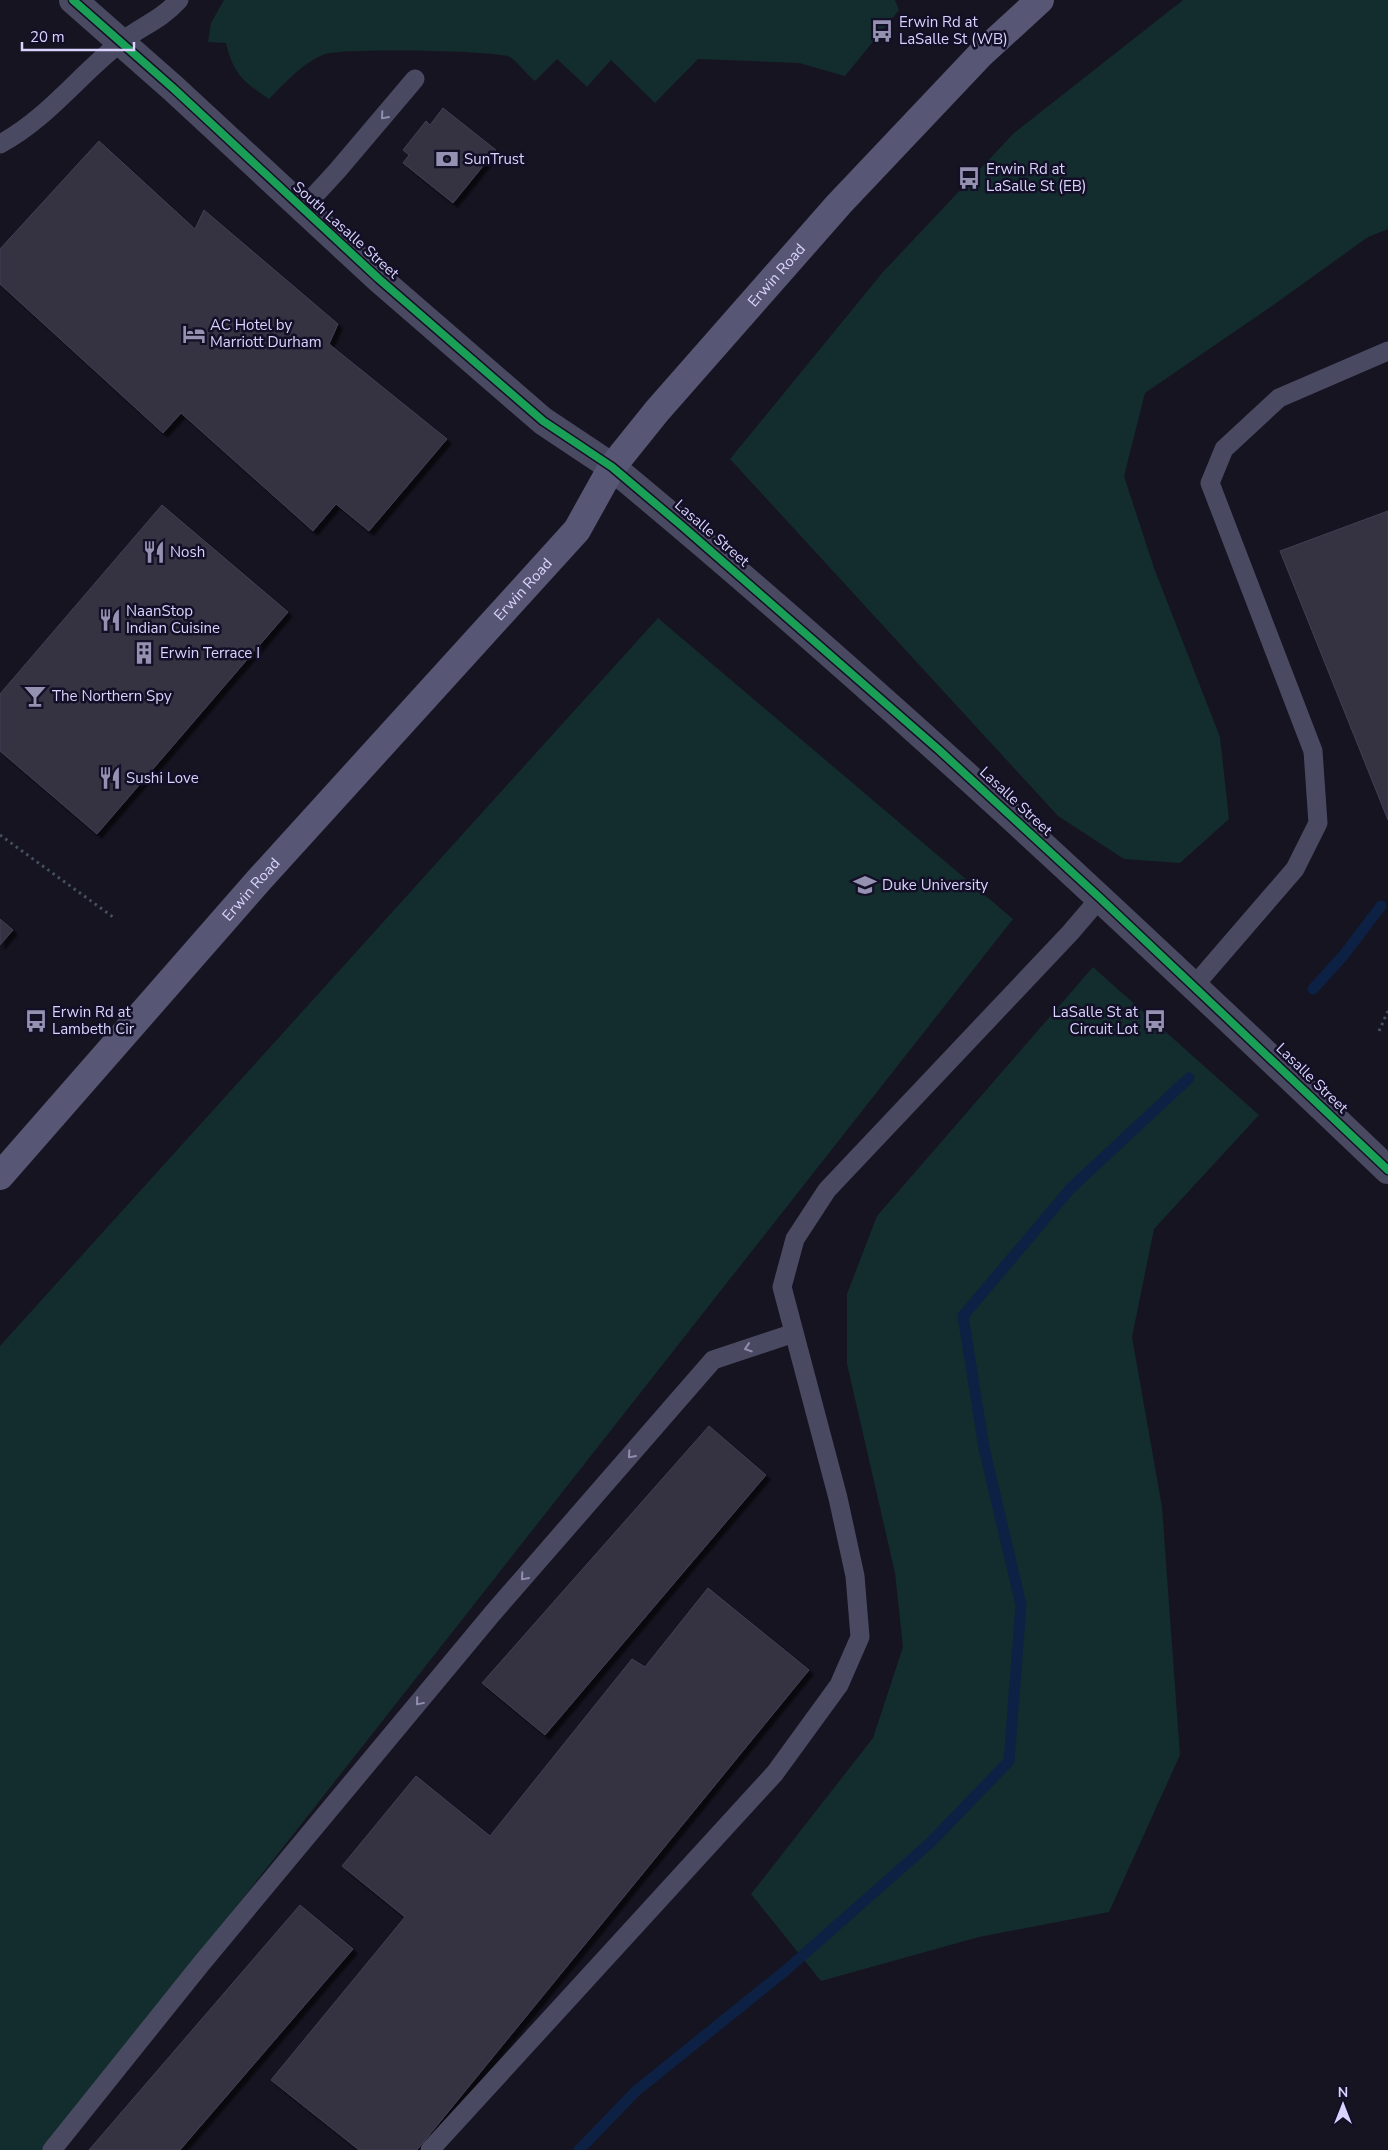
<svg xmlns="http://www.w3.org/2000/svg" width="1388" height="2150" font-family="'Nunito Sans',sans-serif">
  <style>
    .green { fill: #132c2d }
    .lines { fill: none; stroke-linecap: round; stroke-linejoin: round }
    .stream { stroke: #0d2144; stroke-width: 11 }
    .building { fill: #343243; stroke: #433f54; filter: url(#shadow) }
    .path { stroke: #44505f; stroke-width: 3; stroke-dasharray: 2.5 4; stroke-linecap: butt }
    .service { stroke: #4a4962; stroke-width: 19 }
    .minor { stroke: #4a4962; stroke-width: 28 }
    .tertiary { stroke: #4a4962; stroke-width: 28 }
    .secondary { stroke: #575674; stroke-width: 28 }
    .cycleway-casing { stroke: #130f26; stroke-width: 11 }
    .cycleway { stroke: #1a9f57; stroke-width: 8 }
    .oneway { stroke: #928eb0 }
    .labels { text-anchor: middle; stroke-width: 5; stroke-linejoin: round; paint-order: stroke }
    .poi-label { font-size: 15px; fill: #d9d4ff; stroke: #130f26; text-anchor: start }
    .street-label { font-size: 15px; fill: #d9d4ff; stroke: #130f26 }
  </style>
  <defs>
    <filter id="shadow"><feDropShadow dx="4.5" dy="4.5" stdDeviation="1" flood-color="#0009"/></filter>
  </defs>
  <rect width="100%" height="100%" fill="#161421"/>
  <path class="green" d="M224 0H895L899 10 845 76 799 63 698 59 655 103 611 60 587 87 557 59 535 81C526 74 519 63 510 57 497 50 342 48 325 54 302 63 286 82 269 99 243 82 233 73 226 43L208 42 211 23Z
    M1183 0H1388V229L1368 237 1272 306 1145 393 1124 476 1154 568 1220 737 1229 819 1180 863 1124 859 1058 816 730 459 883 272 1014 133Z
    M658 618 1013 919 45 2150H0V1346Z
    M1093 967 1259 1115 1154 1229 1132 1337 1162 1507 1180 1755 1109 1912 979 1937 821 1981 751 1894 873 1738 903 1647 895 1573 847 1364V1294L877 1216Z"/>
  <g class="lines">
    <path class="stream" d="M1313 989 1343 956 1381 906
      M579 2150 636 2091 785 1971 930 1843 1009 1761 1021 1605 984 1448 963 1316 1071 1188 1189 1078"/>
  </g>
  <path class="building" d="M443 108 496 150 453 203 403 163 409 155 403 150 426 121 430 125Z
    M99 141 195 229 204 210 338 324 329 344 447 439 369 531 336 504 313 531 181 413 163 433 0 284V249Z
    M162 505 288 612 97 834 0 751V694Z
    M1388 511V820L1280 551Z
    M0 919 13 930 0 945Z
    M709 1426 766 1475 545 1735 482 1683Z
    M708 1588 809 1670 417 2150H359L271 2080 405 1917 342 1866 416 1776 490 1836 632 1659 645 1667Z
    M300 1905 353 1949 180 2150H89Z"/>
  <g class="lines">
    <path class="path" d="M0 835 113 917
      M1379 1031 1388 1011"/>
    <path class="service" d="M0 144C47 119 79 75 120 43 141 26 160 21 179 0
      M302 209 337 171 415 79
      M1194 986 1295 869 1318 823 1313 751 1210 483 1224 449 1279 398 1388 351
      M52 2150 201 1964 492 1614 713 1360 794 1333
      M430 2150 775 1773 839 1685 860 1637 855 1576 838 1498 782 1287 795 1239 827 1190 1070 933 1100 898"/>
    <path class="minor" d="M612 467C881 690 1135 929 1388 1170"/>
    <path class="tertiary" d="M73 0 174 89 379 279 543 421 612 467"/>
    <path class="secondary" id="s1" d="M0 1176 259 880 577 530 612 467 657 411 839 204 981 54 1040 0"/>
    <defs>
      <path id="cycleway" d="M73 0 174 89 379 279 543 421 612 467 682 526 939 750 1100 898 1388 1170"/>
    </defs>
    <use href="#cycleway" class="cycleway-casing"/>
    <use href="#cycleway" class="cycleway"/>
  </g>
  <defs><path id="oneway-chevron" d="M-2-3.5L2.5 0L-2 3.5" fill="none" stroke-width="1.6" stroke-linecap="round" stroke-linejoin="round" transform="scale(1.25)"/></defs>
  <g class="oneway">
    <use href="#oneway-chevron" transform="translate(384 116) rotate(131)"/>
    <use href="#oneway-chevron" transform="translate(748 1348) rotate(162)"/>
    <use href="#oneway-chevron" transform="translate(631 1455) rotate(131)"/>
    <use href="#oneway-chevron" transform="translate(524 1577) rotate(131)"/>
    <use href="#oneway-chevron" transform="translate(419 1702) rotate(130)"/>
  </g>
  <defs>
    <symbol id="bus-bare" viewBox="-9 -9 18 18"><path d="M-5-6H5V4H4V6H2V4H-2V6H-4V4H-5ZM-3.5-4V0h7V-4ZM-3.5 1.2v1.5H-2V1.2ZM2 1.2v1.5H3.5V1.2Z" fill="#9591b1" stroke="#130f26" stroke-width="2.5" paint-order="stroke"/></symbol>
    <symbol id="bank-bare" viewBox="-9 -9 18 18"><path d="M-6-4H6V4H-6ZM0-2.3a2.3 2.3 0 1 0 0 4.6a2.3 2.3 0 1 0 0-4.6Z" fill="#9591b1" stroke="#130f26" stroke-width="2.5" paint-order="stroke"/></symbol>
    <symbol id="hotel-bare" viewBox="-9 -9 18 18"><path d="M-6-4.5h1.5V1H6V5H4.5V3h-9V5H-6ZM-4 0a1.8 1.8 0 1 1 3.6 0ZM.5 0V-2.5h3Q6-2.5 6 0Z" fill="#9591b1" stroke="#130f26" stroke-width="2.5" paint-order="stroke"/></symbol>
    <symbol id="restaurant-bare" viewBox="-9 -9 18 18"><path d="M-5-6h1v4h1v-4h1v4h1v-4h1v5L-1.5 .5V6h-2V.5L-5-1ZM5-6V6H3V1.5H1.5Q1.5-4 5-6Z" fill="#9591b1" stroke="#130f26" stroke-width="2.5" paint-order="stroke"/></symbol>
    <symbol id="building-bare" viewBox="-9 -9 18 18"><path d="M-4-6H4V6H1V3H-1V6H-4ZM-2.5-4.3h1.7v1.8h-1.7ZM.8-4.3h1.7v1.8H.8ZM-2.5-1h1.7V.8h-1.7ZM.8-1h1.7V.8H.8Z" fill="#9591b1" stroke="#130f26" stroke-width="2.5" paint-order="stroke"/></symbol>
    <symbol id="bar-bare" viewBox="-9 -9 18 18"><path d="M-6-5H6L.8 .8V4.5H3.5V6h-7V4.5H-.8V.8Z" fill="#9591b1" stroke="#130f26" stroke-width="2.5" paint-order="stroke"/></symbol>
    <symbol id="university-bare" viewBox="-9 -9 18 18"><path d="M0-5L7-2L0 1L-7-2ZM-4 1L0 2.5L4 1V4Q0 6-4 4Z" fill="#9591b1" stroke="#130f26" stroke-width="2.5" paint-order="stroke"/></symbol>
  </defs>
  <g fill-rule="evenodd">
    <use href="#bus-bare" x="866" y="15" width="32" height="32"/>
    <use href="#bank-bare" x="431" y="143" width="32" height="32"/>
    <use href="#bus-bare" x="953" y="162" width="32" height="32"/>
    <use href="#hotel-bare" x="178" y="318" width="32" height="32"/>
    <use href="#restaurant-bare" x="138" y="536" width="32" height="32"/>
    <use href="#restaurant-bare" x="94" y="604" width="32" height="32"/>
    <use href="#building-bare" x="128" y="637" width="32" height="32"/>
    <use href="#bar-bare" x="19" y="680" width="32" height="32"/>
    <use href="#restaurant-bare" x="94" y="762" width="32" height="32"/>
    <use href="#university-bare" x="849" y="869" width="32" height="32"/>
    <use href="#bus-bare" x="20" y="1005" width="32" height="32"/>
    <use href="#bus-bare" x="1139" y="1005" width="32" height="32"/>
  </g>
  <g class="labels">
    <g class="poi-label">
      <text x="899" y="27">Erwin Rd at<tspan x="899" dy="17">LaSalle St (WB)</tspan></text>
      <text x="464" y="164">SunTrust</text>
      <text x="986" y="174">Erwin Rd at<tspan x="986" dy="17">LaSalle St (EB)</tspan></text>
      <text x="210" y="330">AC Hotel by<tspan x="210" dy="17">Marriott Durham</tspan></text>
      <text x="170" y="557">Nosh</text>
      <text x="126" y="616">NaanStop<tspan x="126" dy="17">Indian Cuisine</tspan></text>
      <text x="160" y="658">Erwin Terrace I</text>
      <text x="52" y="701">The Northern Spy</text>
      <text x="126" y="783">Sushi Love</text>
      <text x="882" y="890">Duke University</text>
      <text x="52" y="1017">Erwin Rd at<tspan x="52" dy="17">Lambeth Cir</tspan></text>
      <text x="1138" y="1017" text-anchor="end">LaSalle St at<tspan x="1138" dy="17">Circuit Lot</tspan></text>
    </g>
    <g class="street-label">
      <text transform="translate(346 230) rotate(42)" y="5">South Lasalle Street</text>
      <text dy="5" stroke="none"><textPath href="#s1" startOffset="1191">Erwin Road</textPath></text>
      <text transform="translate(712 533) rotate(41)" y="5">Lasalle Street</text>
      <text dy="5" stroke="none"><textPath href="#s1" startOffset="786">Erwin Road</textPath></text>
      <text transform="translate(1016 801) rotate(43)" y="5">Lasalle Street</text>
      <text dy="5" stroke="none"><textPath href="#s1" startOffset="381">Erwin Road</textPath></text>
      <text transform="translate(1312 1078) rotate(44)" y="5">Lasalle Street</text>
    </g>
  </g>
  <g transform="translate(1343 2105)" stroke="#130f26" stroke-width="4" paint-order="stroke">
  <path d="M0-4L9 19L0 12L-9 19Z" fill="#d9d4ff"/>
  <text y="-8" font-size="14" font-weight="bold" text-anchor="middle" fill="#d9d4ff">N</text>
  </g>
  <path d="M22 42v8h112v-8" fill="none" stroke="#d9d4ff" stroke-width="2.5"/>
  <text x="30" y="42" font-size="15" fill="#d9d4ff" stroke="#130f26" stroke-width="4" paint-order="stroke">20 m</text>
</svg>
